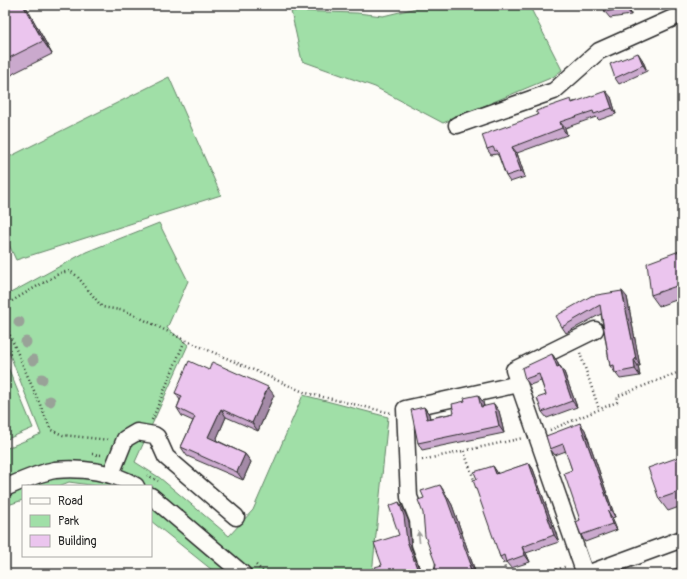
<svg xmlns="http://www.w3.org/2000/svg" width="687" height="579" font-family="Pangolin,sans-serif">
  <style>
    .green { fill: #a0dfa7; stroke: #668569 }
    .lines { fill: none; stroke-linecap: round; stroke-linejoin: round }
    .minor-casing { stroke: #2b2b2b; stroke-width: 19 }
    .path { stroke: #2b2b2b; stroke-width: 2.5; stroke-dasharray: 1 3; stroke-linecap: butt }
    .minor { stroke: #fdfcf7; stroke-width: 16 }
    .tree { fill: #99a298 }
    .wall { fill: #caa9cd; stroke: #2b2b2b }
    .shaded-wall { fill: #a48aa7; stroke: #2b2b2b }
    .building { fill: #ebc5ee; stroke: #2b2b2b }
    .oneway { fill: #9e9e9b }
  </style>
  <rect width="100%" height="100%" fill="#fdfcf7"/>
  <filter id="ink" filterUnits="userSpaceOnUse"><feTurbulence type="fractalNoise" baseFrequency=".025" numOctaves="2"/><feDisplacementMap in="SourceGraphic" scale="8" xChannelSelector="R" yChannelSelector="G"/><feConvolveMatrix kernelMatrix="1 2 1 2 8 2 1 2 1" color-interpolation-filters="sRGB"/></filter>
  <g filter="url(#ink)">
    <path class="green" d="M429 5H529L562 70 553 77 443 123 375 87 302 61 291 11 357 13 383 16Z
      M169 77 221 195 16 260 5 236V159Z
      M159 223 188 281 167 328 188 345 135 462 160 478 229 536 253 510 303 395 388 417 372 574H217L151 521V486H97L69 482 59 486H23V500L5 506V449L41 434 5 342V296L86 252Z
      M5 360 33 428 5 440Z"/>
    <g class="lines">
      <defs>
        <path id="minor" d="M457 125 554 91 599 51 682 14
          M111 474 125 439 137 432 154 435 157 437 166 457 236 517
          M5 488C21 481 38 473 55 470 82 467 113 472 136 486
          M151 496 243 574
          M431 574 420 544 418 520 409 497 405 409 519 384
          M585 574 514 370 595 330
          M587 574 682 539"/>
      </defs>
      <use href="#minor" class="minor-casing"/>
      <path class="path" d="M5 305 60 273 70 271 77 276 102 307 126 311 185 340
        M5 324 51 430 63 435 109 440
        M580 353 599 409
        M152 420 185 340 306 393 391 413
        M550 430 617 402 618 396 682 371
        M464 451 475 483
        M92 454 102 455
        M422 460 523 438
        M147 475 158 481
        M502 559 507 574
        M256 565 266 574
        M545 574 567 566"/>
      <use href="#minor" class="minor"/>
    </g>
    <g class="tree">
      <circle cx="19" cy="322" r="5.5"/>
      <circle cx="26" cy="342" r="5.5"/>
      <circle cx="33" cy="360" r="5.5"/>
      <circle cx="42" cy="379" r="5.5"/>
      <circle cx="50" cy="401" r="5.5"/>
    </g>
    <path class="wall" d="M5 5H25L52 54 14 73 5 81Z
      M604 5H629L631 15 610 18 605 12Z
      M642 59 647 71 619 84 615 78Z
      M611 97 616 114 599 120 596 117 565 128 567 135 517 153 525 177 510 182 506 176 499 157 497 154 491 155 487 149 573 102Z
      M682 250V298L659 306 651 295Z
      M591 296 627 297 640 366H638L640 376 620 379 610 366 601 314 566 333 562 327Z
      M552 354 557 361 559 366H560L564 372 577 407 547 418 542 412 546 395 541 381 530 385 525 379Z
      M209 370 274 395 258 431 226 417 216 440 245 454 251 462 243 480 187 456 181 447 193 421 182 416 177 408 180 400 175 393Z
      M483 402 484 406 499 411 504 433 422 450 418 443 424 407 429 414 430 418 454 413Z
      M580 423 585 430 615 517 612 518 617 530 585 542 581 535 580 520 572 470 566 451 555 455 550 449Z
      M682 456V506L668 511 659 499Z
      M529 463 533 469 559 542 526 553 530 562 511 568 506 562 504 563 500 557 477 479 493 466 498 474Z
      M444 491 452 505 475 571 434 574Z"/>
    <path class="shaded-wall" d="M23 5H25L52 54 43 41Z
      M625 5H629L631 15 626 8Z
      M638 53 642 59 647 71 643 65Z
      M606 91 611 97 616 114 612 108Z
      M560 122 565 128 567 135 562 128Z
      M512 147 517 153 525 177 521 171Z
      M622 291 627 297 640 366 636 359Z
      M552 354 557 361 561 374 557 367Z
      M634 360 638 366 640 376 635 369Z
      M560 366 564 372 577 407 572 401Z
      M268 387 274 395 258 431 252 423Z
      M478 395 483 402 485 414 481 407Z
      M494 404 499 411 504 433 499 426Z
      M424 407 429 414 431 425 427 419Z
      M221 409 226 417 214 445 208 437Z
      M580 423 585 430 615 517 611 510Z
      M245 454 251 462 243 480 237 472Z
      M529 463 533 469 559 542 554 535Z
      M493 466 497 472 501 480 496 474Z
      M440 485 444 491 452 505 475 571 471 565Z
      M399 502 403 508 409 522 411 547 421 574 418 571 407 541Z
      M608 511 612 518 617 530 612 524Z
      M522 547 526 553 530 562 525 555Z
      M469 565 473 571 474 574H472Z"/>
    <path class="building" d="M5 5H23L43 41 5 60Z
      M604 5H625L626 8 605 12Z
      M682 22V34L678 24Z
      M638 53 643 65 615 78 610 64Z
      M606 91 612 108 594 114 593 111 560 122 562 128 512 147 521 171 506 176 497 150 495 151 493 147 487 149 482 135 538 115 536 111 571 99 572 103Z
      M682 250V284L651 295 647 263Z
      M622 291 636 359 634 360 635 369 615 373 614 365 610 366 600 305 562 327 556 316 591 296Z
      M552 354 557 367 560 366 572 401 542 412 537 398 546 395 539 374 525 379 522 368Z
      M189 361 209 370 212 362 268 387 252 423 221 409 208 437 245 454 237 472 181 447 195 417 177 408 182 396 175 393Z
      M478 395 481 407 494 404 499 426 418 443 411 410 424 407 427 419 454 413 452 404 465 401 464 398Z
      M580 423 611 510 608 511 612 524 581 535 576 522 580 520 564 473 572 470 563 444 550 449 546 436Z
      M682 456V491L659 499 648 468Z
      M529 463 554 535 522 547 525 555 506 562 504 555 500 557 473 480 477 479 474 472 493 466 496 474Z
      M440 485 447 499 471 565H469L472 574H434L436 565 425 536 423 513 418 500 424 498 421 491Z
      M399 502 404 516 407 541 418 571 421 574H378L375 567 382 565 374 543 399 535 389 506Z
      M677 568 679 574H661Z"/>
    <defs><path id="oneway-solid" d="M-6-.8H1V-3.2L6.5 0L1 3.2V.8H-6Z"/></defs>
    <use class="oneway" href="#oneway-solid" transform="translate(419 537) rotate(-96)"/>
  </g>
  <rect width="687" height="579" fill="none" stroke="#fdfcf7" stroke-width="20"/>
  <rect x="10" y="10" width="667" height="559" fill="none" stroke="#2b2b2b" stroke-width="1.5" filter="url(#ink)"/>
  <rect x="22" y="485" width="130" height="72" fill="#fdfcf7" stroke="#a9a8a5"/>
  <rect x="30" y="498" width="20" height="6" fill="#fdfcf7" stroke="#a9a8a5"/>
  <text x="58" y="505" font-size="12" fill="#2b2b2b">Road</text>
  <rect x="30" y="515" width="20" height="12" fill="#a0dfa7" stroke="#a9a8a5"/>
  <text x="58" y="525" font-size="12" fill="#2b2b2b">Park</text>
  <rect x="30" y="535" width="20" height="12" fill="#ebc5ee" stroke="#a9a8a5"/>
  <text x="58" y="545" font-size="12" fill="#2b2b2b">Building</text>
</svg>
